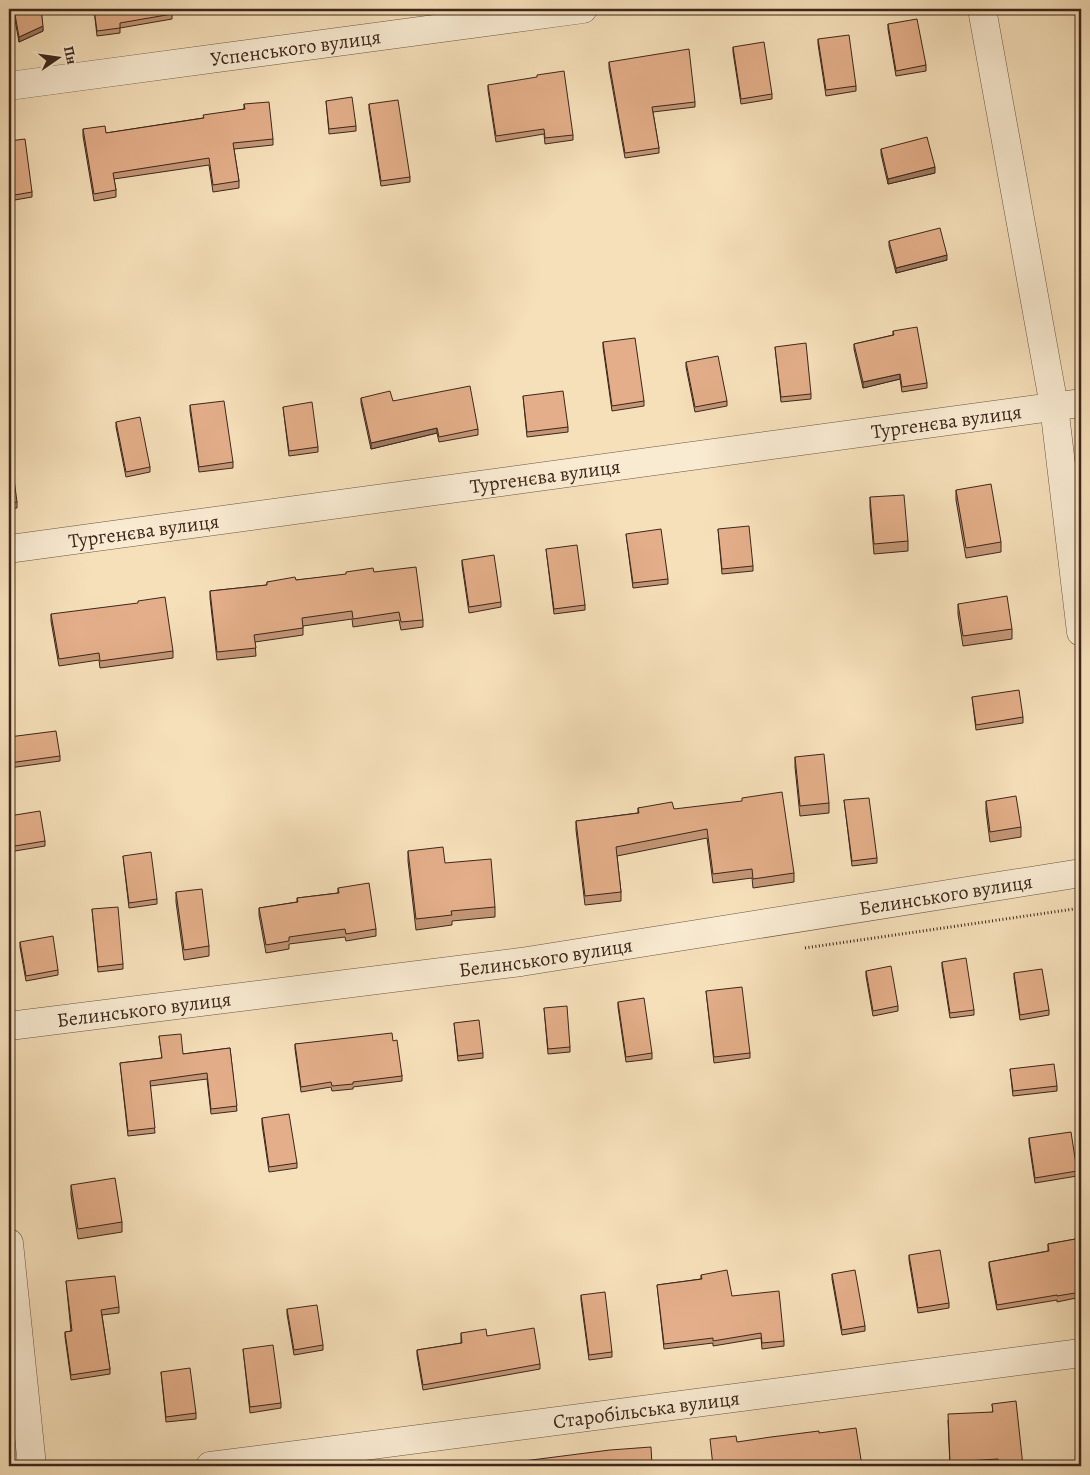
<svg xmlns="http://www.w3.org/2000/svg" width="1090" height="1475" font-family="Alegreya,serif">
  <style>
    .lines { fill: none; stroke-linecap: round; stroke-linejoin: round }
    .minor-casing { stroke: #6a5443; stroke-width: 29 }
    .path { stroke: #3c261b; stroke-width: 3; stroke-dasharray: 1 2.5; stroke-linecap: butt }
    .minor { stroke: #f9ebd2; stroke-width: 28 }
    .wall { fill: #c39676; stroke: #3c261b }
    .shaded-wall { fill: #9f7a60; stroke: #3c261b }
    .building { fill: #e3ae89; stroke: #3c261b }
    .labels { text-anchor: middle; stroke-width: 4.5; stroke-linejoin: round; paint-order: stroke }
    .street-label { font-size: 20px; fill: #3c261b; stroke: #f9ebd2 }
  </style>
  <rect width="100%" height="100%" fill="#f6e0ba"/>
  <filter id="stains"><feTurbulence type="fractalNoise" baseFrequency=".004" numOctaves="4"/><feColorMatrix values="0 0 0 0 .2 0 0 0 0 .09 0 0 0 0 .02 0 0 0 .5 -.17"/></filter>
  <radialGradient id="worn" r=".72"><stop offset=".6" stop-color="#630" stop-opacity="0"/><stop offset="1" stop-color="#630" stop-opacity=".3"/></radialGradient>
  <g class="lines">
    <defs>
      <g id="minor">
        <path d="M982 9 1054 406 1081 632"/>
        <path id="s1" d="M9 86 583 9"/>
        <path id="s2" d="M9 549 1081 403"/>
        <path id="s3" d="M9 1026 521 962 1081 873"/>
        <path d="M9 1243 32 1466"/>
        <path id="s4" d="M210 1466 1081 1353"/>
      </g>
    </defs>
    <use href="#minor" class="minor-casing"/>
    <path class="path" d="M805 948 1081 908"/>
    <use href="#minor" class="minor"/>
  </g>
  <path class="wall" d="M13 9H41L43 31 19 42Z
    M94 9H204L172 14V19L120 28V33L97 36Z
    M888 24 926 65V71L896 76 888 29Z
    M818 39 856 86V91L826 96 818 44Z
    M733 47 772 94V99L741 104 733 52Z
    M609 62 695 102V107L653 112 659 148V153L625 158 609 68Z
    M488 85 573 135V140L545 144 544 134 496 142 488 90Z
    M326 101 356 126V131L329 134Z
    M244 104 273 139V145L234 149 239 181V188L213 192 209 165 114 179 116 190V197L94 201 83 136V129L106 133 203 118 244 109Z
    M369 104 410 177V182L381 186 369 109Z
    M9 141 32 192V197L9 201Z
    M881 149 935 173 888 184 881 154Z
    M889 241 947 260 896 273 889 246Z
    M893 331 927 383V388L902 392 900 379 863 388 854 349V344L893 335Z
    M603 342 644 401V406L612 411 603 347Z
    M775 347 811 394V399L781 402Z
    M9 351 13 375V380L9 381Z
    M686 362 727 401V406L695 412 686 367Z
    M523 396 568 427V432L527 437Z
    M361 398 393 401 478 429V435L439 442 437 433 371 449 361 403Z
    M190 405 233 462V468L199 472 190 411Z
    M283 407 318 447V452L289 456Z
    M116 422 150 467V472L126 477 116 427Z
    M9 480 17 502V508L9 509Z
    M956 490 1001 542V552L966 558 956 500Z
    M870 497 908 541V551L874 554 870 507Z
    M718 529 753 566V571L722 574Z
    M626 534 668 579V584L633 588Z
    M546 549 585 605V610L554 614Z
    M462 560 501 602V607L469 613 462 565Z
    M374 572 423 620V627L401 630 399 620 353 627 352 619 303 626V635L255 642 256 656 217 660 210 598V591L267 585V582L296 580Z
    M958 604 1012 629V639L963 646 958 614Z
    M51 614 173 651V658L100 668 99 660 59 666 51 621Z
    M972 697 1023 717V723L976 730Z
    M9 737 60 756V761L9 768Z
    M795 757 829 803V813L800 816 795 767Z
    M844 800 877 858V863L852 866Z
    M986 801 1021 827V837L990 842 986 811Z
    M638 808 674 809 794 873V882L753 888 752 878 713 883 707 838 617 856 621 892V901L585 905 576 830V821L638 813Z
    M9 816 45 841V846L9 852Z
    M408 851 445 863 495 907V917L452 921V925L416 930 408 861Z
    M123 856 157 899V904L129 908Z
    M338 888 376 929V936L346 941 345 937 289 944V949L266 953 259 915V908L297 902V898L338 893Z
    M176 892 209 946V956L184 960 176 902Z
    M92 909 123 964V969L98 972Z
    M20 942 58 970V975L26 981 20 947Z
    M942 962 974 1010V1015L950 1018 942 967Z
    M866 971 898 1006V1011L873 1016 866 976Z
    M1014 973 1049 1010V1015L1020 1020 1014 978Z
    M706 991 750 1053V1058L714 1063Z
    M618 1002 652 1053V1059L626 1062 618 1007Z
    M544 1008 570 1047V1052L548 1054Z
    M454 1023 483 1053V1058L458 1061Z
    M159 1036 183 1054 230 1048 237 1111 211 1114 207 1079 150 1086 155 1133 128 1136 120 1063 162 1058Z
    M393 1041 402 1076V1081L353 1087V1089L332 1091 331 1087 301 1092 295 1049V1044Z
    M1010 1069 1057 1086V1091L1013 1096Z
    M262 1118 297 1163V1168L269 1172 262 1124Z
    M1029 1138 1077 1171V1176L1035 1183 1029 1143Z
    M71 1185 122 1222V1232L78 1239 71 1195Z
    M1081 1238V1297L1057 1302V1300L997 1310 989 1267V1262L1048 1251V1244Z
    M909 1255 949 1303V1308L918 1313 909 1260Z
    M832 1274 865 1326V1331L842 1335 832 1279Z
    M701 1275 732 1296 784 1341V1346L762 1349 761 1338 713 1346V1343L664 1349 657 1285 701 1279Z
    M66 1281 119 1307V1313L102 1315 110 1369V1374L71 1380 65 1337V1332L71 1331Z
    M581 1295 612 1352V1357L589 1360 581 1300Z
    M287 1309 323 1345V1350L294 1355 287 1314Z
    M461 1333 487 1336 540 1364V1369L423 1390 417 1355V1350L461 1343Z
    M243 1349 281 1403V1408L250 1413Z
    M161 1372 196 1413V1419L166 1422Z
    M992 1404 1023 1466H998V1464L950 1466 948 1420 993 1412Z"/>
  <path class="shaded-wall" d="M43 26V31L19 42V37Z
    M935 167V173L888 184V179Z
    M947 255V260L896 273V268Z
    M900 374V379L863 388V382Z
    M437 428V433L371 449V443Z"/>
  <path class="building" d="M14 9H41L43 26 19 37Z
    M94 9H176H172V14L120 23V28L97 31Z
    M917 19 926 65 896 71 888 24Z
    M849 35 856 86 826 90 818 39Z
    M764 42 772 94 741 99 733 47Z
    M689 49 695 102 652 107 659 148 625 153 609 62Z
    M564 71 573 135 545 138 544 129 496 136 488 85 537 77V75Z
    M352 97 356 126 329 129 326 101Z
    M398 100 410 177 381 181 369 104Z
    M269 102 273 139 233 143 239 181 213 185 209 158 113 173 116 190 94 194 83 129 105 126 106 133 204 118 203 115 245 109 244 104Z
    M927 137 935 167 888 179 881 149Z
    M25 139 32 192 9 196V141Z
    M940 228 947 255 896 268 889 241Z
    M917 327 927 383 902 387 900 374 863 382 854 344 894 335 893 331Z
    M635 338 644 401 612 406 603 342Z
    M806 343 811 394 781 397 775 347Z
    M9 351 13 375 9 376Z
    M718 356 727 401 695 407 686 362Z
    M470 386 478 429 439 437 437 428 371 443 361 398 390 391 393 401Z
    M563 391 568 427 527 432 523 396Z
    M224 401 233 462 199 467 190 405Z
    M312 402 318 447 289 451 283 407Z
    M140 417 150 467 126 472 116 422Z
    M14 479 17 502 9 504V480Z
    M991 484 1001 542 966 548 956 490Z
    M904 495 908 541 874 544 870 497Z
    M749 526 753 566 722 569 718 529Z
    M661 529 668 579 633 583 626 534Z
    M577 545 585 605 554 609 546 549Z
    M494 555 501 602 469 607 462 560Z
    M416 567 423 620 401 622 399 612 353 619 352 611 302 618 303 628 254 635 256 648 217 652 210 591 267 585V582L295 577 296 580 346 574V572L373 568 374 572Z
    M1007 596 1012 629 963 636 958 604Z
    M165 597 173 651 100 661 99 653 59 659 51 614 138 603V601Z
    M1019 690 1023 717 976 725 972 697Z
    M56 731 60 756 9 763V737Z
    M824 754 829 803 800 806 795 757Z
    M782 792 794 873 753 879 752 869 713 874 707 829 616 847 621 892 585 896 576 821 639 813 638 808 672 802 674 809 742 801V798Z
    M1016 796 1021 827 990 832 986 801Z
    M869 798 877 858 852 861 844 800Z
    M40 811 45 841 9 847V816Z
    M443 847 445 863 491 859 495 907 451 911 452 915 416 919 408 851Z
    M151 852 157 899 129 903 123 856Z
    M369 883 376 929 346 934 345 929 289 937V941L266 945 259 908 298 902 297 898 339 893 338 888Z
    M202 889 209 946 184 950 176 892Z
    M118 907 123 964 98 967 92 909Z
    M53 936 58 970 26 976 20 942Z
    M966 958 974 1010 950 1013 942 962Z
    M891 966 898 1006 873 1011 866 971Z
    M1042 969 1049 1010 1020 1015 1014 973Z
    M742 987 750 1053 714 1057 706 991Z
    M644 998 652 1053 626 1057 618 1002Z
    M567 1006 570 1047 548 1049 544 1008Z
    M479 1020 483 1053 458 1056 454 1023Z
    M392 1033 393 1041 397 1040 402 1076 353 1082V1084L332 1086 331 1082 301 1087 295 1044Z
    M181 1034 183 1054 230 1048 237 1106 211 1109 207 1073 150 1081 155 1128 128 1131 120 1063 162 1058 159 1036Z
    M1054 1064 1057 1086 1013 1091 1010 1069Z
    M289 1114 297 1163 269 1167 262 1118Z
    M1071 1132 1077 1171 1035 1178 1029 1138Z
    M115 1178 122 1222 78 1229 71 1185Z
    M1081 1238V1292L1057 1296V1295L997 1305 989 1262 1049 1251 1048 1244Z
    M940 1250 949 1303 918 1308 909 1255Z
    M727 1270 732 1296 779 1291 784 1341 762 1343 761 1333 713 1341V1338L664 1344 657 1285 702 1279 701 1275Z
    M855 1270 865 1326 842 1330 832 1274Z
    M115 1276 119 1307 101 1310 110 1369 71 1375 65 1332 72 1331 66 1281Z
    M605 1292 612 1352 589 1355 581 1295Z
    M317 1305 323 1345 294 1350 287 1309Z
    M534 1328 540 1364 423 1385 417 1350 462 1343 461 1333 486 1329 487 1336Z
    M273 1345 281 1403 250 1407 243 1349Z
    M190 1368 196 1413 166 1417 161 1372Z
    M1016 1401 1023 1466H999L998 1459 950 1462 948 1414 993 1412 992 1404Z
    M856 1428 862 1466H713L710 1439 736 1436 737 1442 771 1437 819 1431V1433Z
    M651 1447 652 1466H484L610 1450Z"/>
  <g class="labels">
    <g class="street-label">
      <text dy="7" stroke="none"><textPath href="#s1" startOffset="289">Успенського вулиця</textPath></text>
      <text dy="7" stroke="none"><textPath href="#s2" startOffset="946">Тургенєва вулиця</textPath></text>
      <text dy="7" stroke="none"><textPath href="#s2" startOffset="541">Тургенєва вулиця</textPath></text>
      <text dy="7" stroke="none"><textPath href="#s2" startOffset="136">Тургенєва вулиця</textPath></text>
      <text dy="7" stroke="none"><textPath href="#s3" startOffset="946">Белинського вулиця</textPath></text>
      <text dy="7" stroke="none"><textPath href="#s3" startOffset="541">Белинського вулиця</textPath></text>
      <text dy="7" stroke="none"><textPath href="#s3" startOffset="136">Белинського вулиця</textPath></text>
      <text dy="7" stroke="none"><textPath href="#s4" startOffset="440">Старобільська вулиця</textPath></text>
    </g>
  </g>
  <rect width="1090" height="1475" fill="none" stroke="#f6e0ba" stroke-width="30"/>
  <rect x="10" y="10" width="1070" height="1455" fill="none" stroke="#3c261b" stroke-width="2.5"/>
  <rect x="15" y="15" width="1060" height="1445" fill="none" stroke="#3c261b"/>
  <g transform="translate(58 58) rotate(77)" stroke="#f9ebd2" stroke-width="4" paint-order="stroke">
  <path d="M0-4L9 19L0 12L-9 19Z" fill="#3c261b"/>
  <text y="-8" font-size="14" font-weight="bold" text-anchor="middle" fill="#3c261b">Пн</text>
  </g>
  <rect width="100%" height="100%" filter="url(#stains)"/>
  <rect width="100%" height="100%" fill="url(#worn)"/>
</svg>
